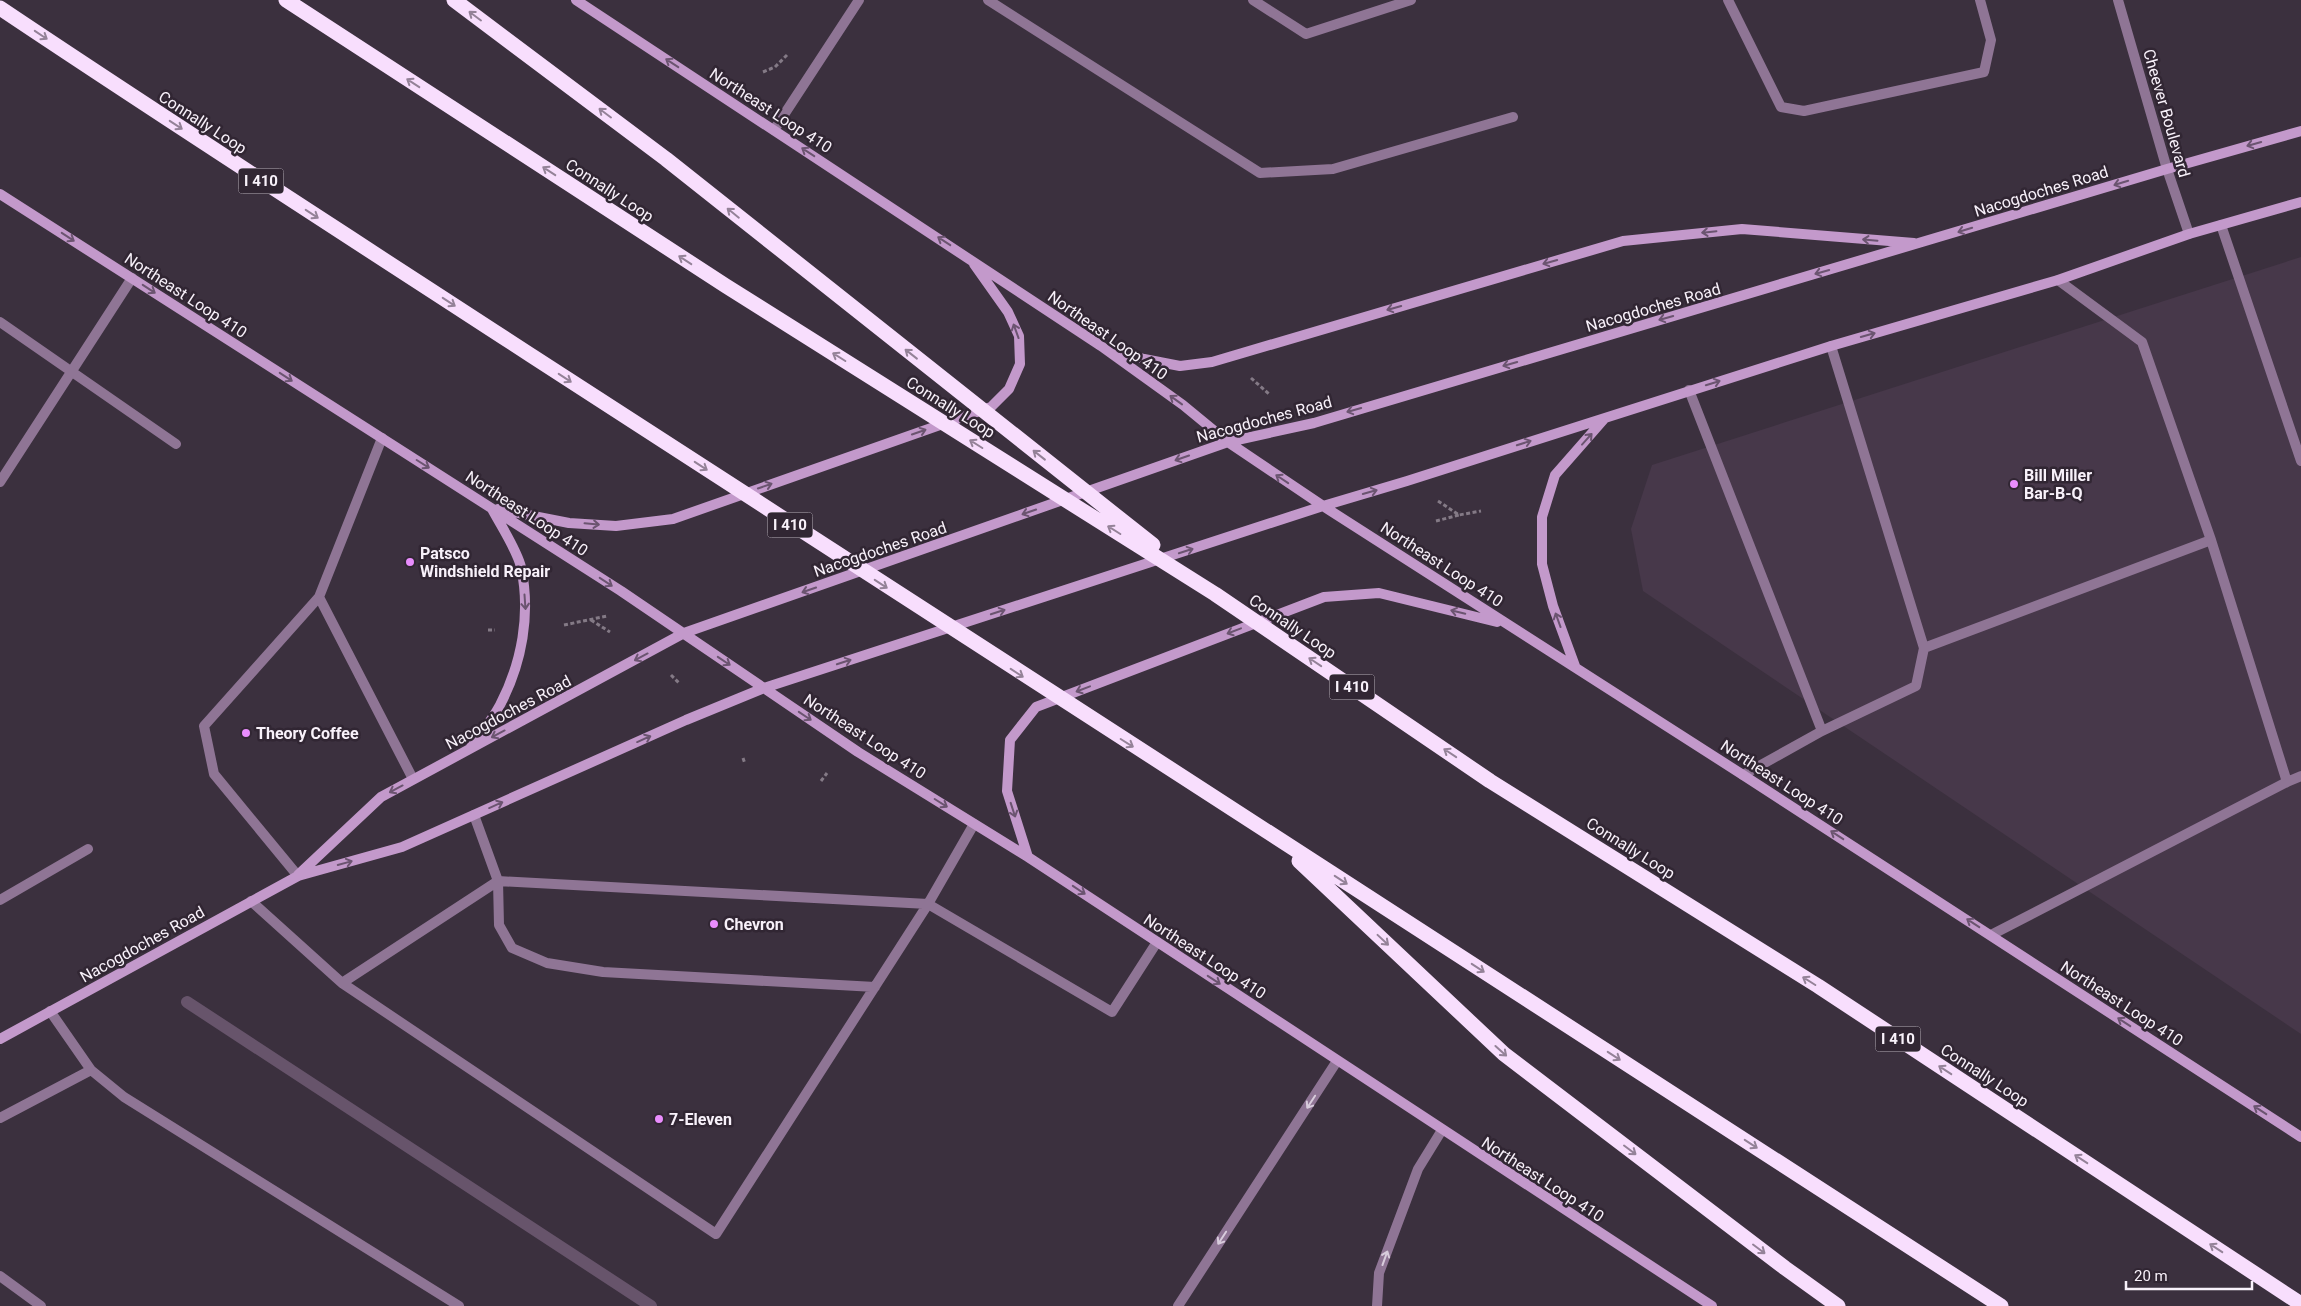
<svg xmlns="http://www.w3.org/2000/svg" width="2301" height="1306" font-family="Roboto,sans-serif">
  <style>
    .built { fill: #47384a }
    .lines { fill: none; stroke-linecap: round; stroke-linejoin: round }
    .stream { stroke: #67546b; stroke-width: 12 }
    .path { stroke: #847a86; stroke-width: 3; stroke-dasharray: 4 2.5; stroke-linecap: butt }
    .lane { stroke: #8f7595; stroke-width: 10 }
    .street { stroke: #8f7595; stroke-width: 10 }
    .secondary { stroke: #c399cb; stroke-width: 10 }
    .highway { stroke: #f8defd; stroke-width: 15 }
    .oneway { stroke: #948298 }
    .oneway2 { stroke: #6b5470 }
    .oneway3 { stroke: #d8ccdc }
    .poi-dot { fill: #e98dfd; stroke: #312633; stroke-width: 2 }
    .labels { text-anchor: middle; stroke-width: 5; stroke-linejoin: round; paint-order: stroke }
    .shield { fill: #312633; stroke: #bcb4be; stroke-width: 1 }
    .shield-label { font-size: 15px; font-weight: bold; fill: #f8f1fa }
    .street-label { font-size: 16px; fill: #f8f1fa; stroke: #312633 }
    .poi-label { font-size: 16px; font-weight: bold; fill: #f8f1fa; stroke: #312633; text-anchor: start }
  </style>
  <rect width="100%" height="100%" fill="#3b303e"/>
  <path class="built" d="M2301 257V1034L1643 591 1631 529 1652 465Z"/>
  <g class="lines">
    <path class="stream" d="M187 1002 651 1306"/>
    <path class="path" d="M763 72 775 67 787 55
      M1251 378 1269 394
      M1438 501 1459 515 1481 511
      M1436 521 1459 515
      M591 620 610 632
      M564 625 607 616
      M488 630H495
      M671 675 679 683
      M743 758 745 764
      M821 781 827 773"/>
    <path class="lane" d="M988 0 1260 173 1333 169 1513 117
      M1253 0 1306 34 1411 0
      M1728 0 1781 107 1804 111 1984 72 1991 40 1980 0
      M774 130 859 0
      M2221 225 2301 461
      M0 322 176 444
      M1831 346 1924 648 2211 540 2142 342 2058 280
      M1689 390 1822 731 1743 775
      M0 482 132 278
      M319 597 413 779
      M1822 731 1916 686 1924 648
      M2287 782 2301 776
      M974 824 928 904 1112 1012 1157 942
      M298 876 214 774 204 726 319 597 382 438
      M498 881 499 925 512 948 547 963 603 972 875 987
      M0 900 88 849
      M251 901 342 983 498 881
      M1991 935 2287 782 2211 540
      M342 983 716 1234 928 904 498 881 474 815
      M50 1011 91 1070 124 1097 459 1306
      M0 1118 91 1070
      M0 1276 41 1306
      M1178 1306 1337 1061
      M1377 1306 1379 1273 1418 1169 1442 1130"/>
    <path class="street" d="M2118 0 2167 169 2189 234"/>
    <path class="secondary" d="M576 0 1101 346 1183 405 1228 442 1323 506 1743 775 2301 1137
      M0 194 621 591 858 752 1028 857 1712 1306
      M1109 349 1144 359 1180 366 1212 362 1623 241 1742 229 1914 243
      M498 509 569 523 616 526 673 519 991 407 1009 389 1020 364 1019 336 1008 312 974 264
      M1575 666 1553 606 1542 564V517L1555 475 1605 418
      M471 747C481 733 492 720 500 705 522 663 531 614 521 567 517 550 501 526 492 509
      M1028 857 1007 791 1010 740 1036 707 1324 597 1379 593 1497 622
      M298 875 381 797 684 633 1228 442 1314 423 2167 169 2301 131
      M0 1039 298 876 402 847 686 720 764 688 1323 506 1407 481 1831 346 2058 280 2189 234 2301 202"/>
    <path class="highway" d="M286 0 726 286 1215 594 1490 781 1818 986 2301 1304
      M454 0 666 159 1153 545
      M0 8C176 126 354 240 532 356 1020 674 1511 989 2001 1306
      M1299 861 1504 1054 1785 1268 1838 1306"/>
  </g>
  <defs><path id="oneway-shaft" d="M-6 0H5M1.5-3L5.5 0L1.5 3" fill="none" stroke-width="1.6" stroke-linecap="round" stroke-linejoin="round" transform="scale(1.25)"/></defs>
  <g class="oneway">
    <use href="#oneway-shaft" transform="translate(475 16) rotate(-143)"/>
    <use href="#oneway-shaft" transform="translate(41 35) rotate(34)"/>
    <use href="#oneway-shaft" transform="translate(413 83) rotate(-147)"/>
    <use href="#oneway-shaft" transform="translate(605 113) rotate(-143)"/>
    <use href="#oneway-shaft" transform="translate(176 125) rotate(33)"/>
    <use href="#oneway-shaft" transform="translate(549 171) rotate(-147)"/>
    <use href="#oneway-shaft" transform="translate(733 213) rotate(-141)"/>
    <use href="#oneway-shaft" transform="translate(312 214) rotate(33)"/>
    <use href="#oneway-shaft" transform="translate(685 260) rotate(-147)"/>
    <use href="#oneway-shaft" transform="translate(449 302) rotate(33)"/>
    <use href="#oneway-shaft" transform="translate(911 354) rotate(-142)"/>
    <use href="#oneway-shaft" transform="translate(839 357) rotate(-148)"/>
    <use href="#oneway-shaft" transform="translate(565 378) rotate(33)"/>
    <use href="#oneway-shaft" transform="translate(976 444) rotate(-148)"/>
    <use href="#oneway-shaft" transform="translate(1039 455) rotate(-142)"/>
    <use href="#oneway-shaft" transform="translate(701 466) rotate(33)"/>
    <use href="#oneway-shaft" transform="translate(1114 530) rotate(-148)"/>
    <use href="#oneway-shaft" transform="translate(881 584) rotate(33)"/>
    <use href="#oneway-shaft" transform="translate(1315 662) rotate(-146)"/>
    <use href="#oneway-shaft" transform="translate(1017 673) rotate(33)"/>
    <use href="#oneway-shaft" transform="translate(1127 743) rotate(32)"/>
    <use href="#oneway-shaft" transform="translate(1450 753) rotate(-146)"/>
    <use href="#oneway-shaft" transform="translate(1341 880) rotate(33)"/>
    <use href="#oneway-shaft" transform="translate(1383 940) rotate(43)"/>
    <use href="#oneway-shaft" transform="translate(1478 968) rotate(33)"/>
    <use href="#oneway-shaft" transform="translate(1809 981) rotate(-148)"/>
    <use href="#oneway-shaft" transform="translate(1501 1051) rotate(42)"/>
    <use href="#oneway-shaft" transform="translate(1614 1056) rotate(33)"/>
    <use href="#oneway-shaft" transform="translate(1945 1070) rotate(-147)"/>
    <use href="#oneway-shaft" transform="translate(1751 1144) rotate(33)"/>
    <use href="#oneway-shaft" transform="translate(1630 1150) rotate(37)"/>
    <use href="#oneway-shaft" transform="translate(2081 1159) rotate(-147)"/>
    <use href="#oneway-shaft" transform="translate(2216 1248) rotate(-147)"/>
    <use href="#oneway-shaft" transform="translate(1759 1249) rotate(37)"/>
  </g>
  <g class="oneway2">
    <use href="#oneway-shaft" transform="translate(672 63) rotate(-147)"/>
    <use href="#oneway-shaft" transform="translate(2254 144) rotate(164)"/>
    <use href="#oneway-shaft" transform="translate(808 152) rotate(-147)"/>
    <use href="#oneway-shaft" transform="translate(2121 183) rotate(163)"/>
    <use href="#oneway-shaft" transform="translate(1965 230) rotate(163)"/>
    <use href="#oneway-shaft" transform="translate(1709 232) rotate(174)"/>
    <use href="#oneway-shaft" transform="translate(68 237) rotate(33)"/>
    <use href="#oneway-shaft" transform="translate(1870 240) rotate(-175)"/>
    <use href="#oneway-shaft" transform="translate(944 241) rotate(-147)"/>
    <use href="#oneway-shaft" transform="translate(1550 262) rotate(164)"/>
    <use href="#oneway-shaft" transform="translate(1822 272) rotate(164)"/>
    <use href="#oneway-shaft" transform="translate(149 289) rotate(33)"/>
    <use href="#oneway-shaft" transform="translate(1394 308) rotate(164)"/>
    <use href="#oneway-shaft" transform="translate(1666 318) rotate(164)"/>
    <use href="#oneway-shaft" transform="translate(1016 331) rotate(-110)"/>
    <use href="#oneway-shaft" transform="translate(1868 335) rotate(-16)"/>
    <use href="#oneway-shaft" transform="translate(1510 364) rotate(164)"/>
    <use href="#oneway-shaft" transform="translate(286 377) rotate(33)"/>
    <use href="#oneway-shaft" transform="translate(1713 383) rotate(-17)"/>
    <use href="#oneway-shaft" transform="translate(1176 400) rotate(-144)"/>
    <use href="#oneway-shaft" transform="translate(1354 410) rotate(164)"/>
    <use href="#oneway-shaft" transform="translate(919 432) rotate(-19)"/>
    <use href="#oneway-shaft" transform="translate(1587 439) rotate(-48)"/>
    <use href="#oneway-shaft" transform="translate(1524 443) rotate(-18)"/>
    <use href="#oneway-shaft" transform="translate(1182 458) rotate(161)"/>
    <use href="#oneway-shaft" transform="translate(423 464) rotate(32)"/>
    <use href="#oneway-shaft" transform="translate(1282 479) rotate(-146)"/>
    <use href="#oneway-shaft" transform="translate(765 486) rotate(-19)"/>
    <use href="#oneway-shaft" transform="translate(1370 492) rotate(-16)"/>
    <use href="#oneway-shaft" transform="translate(1029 512) rotate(161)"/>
    <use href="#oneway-shaft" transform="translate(592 524) rotate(5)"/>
    <use href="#oneway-shaft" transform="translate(1186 551) rotate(-18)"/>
    <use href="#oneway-shaft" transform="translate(606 582) rotate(33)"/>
    <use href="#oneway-shaft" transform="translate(809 590) rotate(161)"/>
    <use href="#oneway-shaft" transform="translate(525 602) rotate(86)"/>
    <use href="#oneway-shaft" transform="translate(998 612) rotate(-18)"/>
    <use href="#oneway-shaft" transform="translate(1458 612) rotate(-166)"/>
    <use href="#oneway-shaft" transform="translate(1558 620) rotate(-110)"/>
    <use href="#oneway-shaft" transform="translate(1234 631) rotate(159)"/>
    <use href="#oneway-shaft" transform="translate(641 657) rotate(152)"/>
    <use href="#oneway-shaft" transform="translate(724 661) rotate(34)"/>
    <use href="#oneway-shaft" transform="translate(844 662) rotate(-18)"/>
    <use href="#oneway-shaft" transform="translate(1083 689) rotate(159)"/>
    <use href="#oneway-shaft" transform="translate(805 716) rotate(34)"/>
    <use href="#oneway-shaft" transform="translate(498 734) rotate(152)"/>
    <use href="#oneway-shaft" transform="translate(644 739) rotate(-24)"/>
    <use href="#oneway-shaft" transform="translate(396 789) rotate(152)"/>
    <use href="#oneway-shaft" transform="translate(941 803) rotate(32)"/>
    <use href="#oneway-shaft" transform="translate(496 805) rotate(-24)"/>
    <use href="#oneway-shaft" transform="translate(1013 810) rotate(72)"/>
    <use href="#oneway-shaft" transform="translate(1837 835) rotate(-147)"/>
    <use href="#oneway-shaft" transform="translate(345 863) rotate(-15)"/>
    <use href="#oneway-shaft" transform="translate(1079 890) rotate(34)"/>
    <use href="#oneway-shaft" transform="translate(1973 923) rotate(-147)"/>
    <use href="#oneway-shaft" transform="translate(1214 980) rotate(33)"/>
    <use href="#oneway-shaft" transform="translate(2124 1022) rotate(-147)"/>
    <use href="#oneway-shaft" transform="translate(2260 1110) rotate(-147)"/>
  </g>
  <g class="oneway3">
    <use href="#oneway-shaft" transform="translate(1311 1102) rotate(123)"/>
    <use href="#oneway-shaft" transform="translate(1222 1238) rotate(123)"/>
    <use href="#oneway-shaft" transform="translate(1385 1258) rotate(-70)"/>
  </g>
  <g class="poi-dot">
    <circle cx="2014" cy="484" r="5"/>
    <circle cx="410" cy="562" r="5"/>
    <circle cx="246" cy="733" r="5"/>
    <circle cx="714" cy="924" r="5"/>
    <circle cx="659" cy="1119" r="5"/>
  </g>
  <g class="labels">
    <g class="shield">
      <rect x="238.5" y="168.5" width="45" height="25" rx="4"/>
      <rect x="767.5" y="512.5" width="45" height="25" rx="4"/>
      <rect x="1329.5" y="674.5" width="45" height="25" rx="4"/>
      <rect x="1875.5" y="1026.5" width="45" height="25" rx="4"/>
    </g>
    <g class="shield-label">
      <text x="261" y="186">I 410</text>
      <text x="790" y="530">I 410</text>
      <text x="1352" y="692">I 410</text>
      <text x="1898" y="1044">I 410</text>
    </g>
    <g class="street-label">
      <text transform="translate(771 110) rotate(33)" y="6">Northeast Loop 410</text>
      <text transform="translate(2167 113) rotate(74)" y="6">Cheever Boulevard</text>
      <text transform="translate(203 122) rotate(33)" y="6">Connally Loop</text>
      <text transform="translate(610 190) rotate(33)" y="6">Connally Loop</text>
      <text transform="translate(2041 191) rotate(-17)" y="6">Nacogdoches Road</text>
      <text transform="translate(186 295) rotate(33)" y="6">Northeast Loop 410</text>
      <text transform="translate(1653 307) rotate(-16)" y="6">Nacogdoches Road</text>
      <text transform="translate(1108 335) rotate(35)" y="6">Northeast Loop 410</text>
      <text transform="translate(951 407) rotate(32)" y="6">Connally Loop</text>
      <text transform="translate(1264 419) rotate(-15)" y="6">Nacogdoches Road</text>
      <text transform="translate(527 513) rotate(33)" y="6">Northeast Loop 410</text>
      <text transform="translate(880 549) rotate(-19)" y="6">Nacogdoches Road</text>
      <text transform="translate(1442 564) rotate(33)" y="6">Northeast Loop 410</text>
      <text transform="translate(1293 626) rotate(34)" y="6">Connally Loop</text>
      <text transform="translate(508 712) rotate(-28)" y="6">Nacogdoches Road</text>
      <text transform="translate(865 736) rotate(33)" y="6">Northeast Loop 410</text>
      <text transform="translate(1782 782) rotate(33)" y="6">Northeast Loop 410</text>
      <text transform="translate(1631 848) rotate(32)" y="6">Connally Loop</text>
      <text transform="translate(142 944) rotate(-29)" y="6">Nacogdoches Road</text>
      <text transform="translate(1205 956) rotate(33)" y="6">Northeast Loop 410</text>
      <text transform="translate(2122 1003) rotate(33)" y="6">Northeast Loop 410</text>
      <text transform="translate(1985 1075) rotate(33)" y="6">Connally Loop</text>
      <text transform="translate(1543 1179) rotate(33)" y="6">Northeast Loop 410</text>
    </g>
    <g class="poi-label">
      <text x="2024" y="481">Bill Miller<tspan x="2024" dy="18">Bar-B-Q</tspan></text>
      <text x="420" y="559">Patsco<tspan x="420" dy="18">Windshield Repair</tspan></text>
      <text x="256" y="739">Theory Coffee</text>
      <text x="724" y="930">Chevron</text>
      <text x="669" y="1125">7-Eleven</text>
    </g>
  </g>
  <path d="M2126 1281v8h126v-8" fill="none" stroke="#f8f1fa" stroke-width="2.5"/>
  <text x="2134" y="1281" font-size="15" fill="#f8f1fa" stroke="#312633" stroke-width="4" paint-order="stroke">20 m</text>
</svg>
